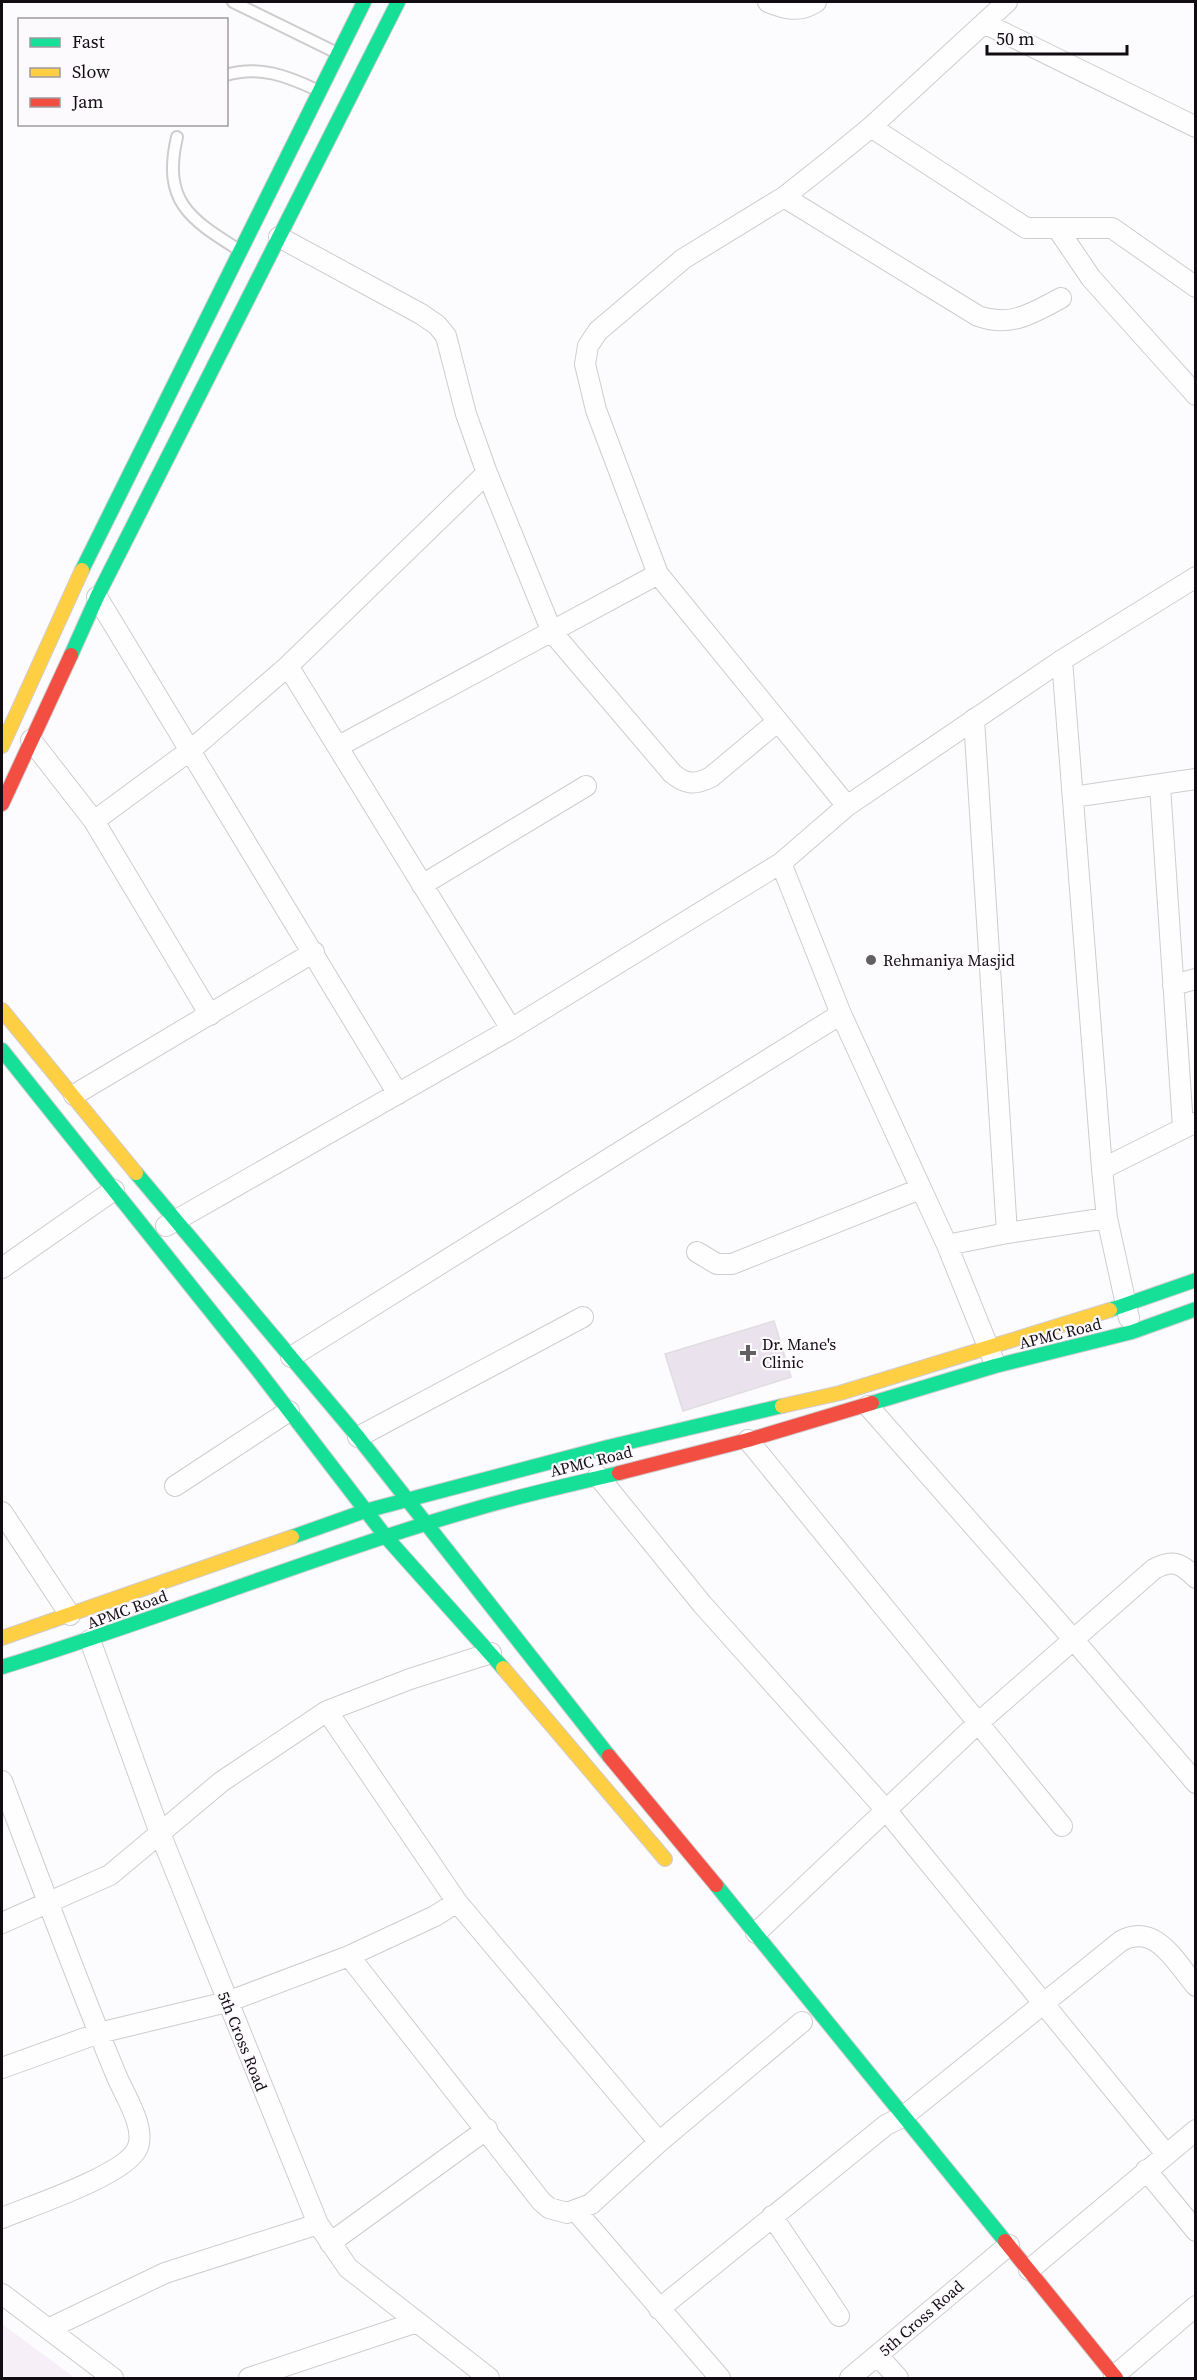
<svg xmlns="http://www.w3.org/2000/svg" width="1197" height="2380" font-family="'Source Serif 4',serif">
  <style>
    .built { fill: #f6eff8 }
    .building { fill: #eae2ec; stroke: #e0dde2; stroke-width: 1.5 }
    .lines { fill: none; stroke-linecap: round; stroke-linejoin: round }
    .lane-casing { stroke: #cfccd0; stroke-width: 14 }
    .street-casing { stroke: #cfccd0; stroke-width: 22 }
    .fast-casing { stroke: #cfccd0; stroke-width: 16 }
    .slow-casing { stroke: #cfccd0; stroke-width: 16 }
    .jam-casing { stroke: #cfccd0; stroke-width: 16 }
    .lane { stroke: #fffeff; stroke-width: 10 }
    .street { stroke: #fffeff; stroke-width: 20 }
    .fast { stroke: #16e098; stroke-width: 14 }
    .slow { stroke: #ffcf43; stroke-width: 14 }
    .jam { stroke: #f24e42; stroke-width: 14 }
    .poi-dot { fill: #636064; stroke: #fdfafe; stroke-width: 2 }
    .labels { text-anchor: middle; stroke-width: 4.5; stroke-linejoin: round; paint-order: stroke }
    .poi-label { font-size: 16px; fill: #110c12; stroke: #fdfafe; text-anchor: start }
    .street-label { font-size: 16px; fill: #110c12; stroke: #fdfafe }
  </style>
  <rect width="100%" height="100%" fill="#fcfbfd"/>
  <path class="built" d="M2 2324 75 2378H2Z"/>
  <path class="building" d="M774 1321 791 1377 683 1411 665 1354Z"/>
  <g class="lines">
    <defs>
      <path id="lane" d="M233 2 337 53
        M226 75C259 65 287 76 317 90
        M177 137C162 202 190 219 239 250"/>
      <path id="street" d="M768 2C785 9 799 13 816 2
        M984 23 1196 127
        M871 127 1026 228H1112L1196 287
        M784 197 978 316C1010 328 1033 313 1061 298
        M1057 228 1091 278 1196 395
        M279 237 421 314 437 325 446 336 466 414 487 473 552 632 672 773C686 785 695 785 711 777L777 722
        M97 597 398 1094
        M1062 660 1102 1169 1107 1218 1129 1318
        M288 666 511 1029
        M974 719 1007 1233 947 1245 993 1359
        M31 740 94 821 210 1015
        M339 746 658 574
        M1160 786 1183 1127
        M1073 797 1196 779
        M847 806 658 574 596 410 585 364 588 346 598 331 683 259 784 197 832 159 871 127 1007 2
        M94 821 192 749 288 666 487 473
        M781 863 841 1014 947 1245
        M422 885 586 786
        M1173 985 1196 979
        M74 1095 314 952
        M1102 1169 1194 1123
        M166 1226 511 1029 781 863 847 806 1062 660 1196 577
        M1007 1233 1107 1218
        M697 1252 717 1264H732L920 1189
        M2 1268 114 1190
        M291 1357 841 1014
        M868 1406 1073 1639 1196 1783
        M358 1437 583 1317
        M748 1440 1062 1826
        M598 1476 702 1604 886 1810 1166 2154
        M175 1486 289 1411
        M2 1512 70 1615
        M90 1640 160 1833 318 2224 348 2268 489 2378
        M491 1653 410 1679 327 1711 457 1902 435 1916 349 1956 541 2201 549 2208 567 2213 591 2204 659 2142 802 2022
        M2 1781C40 1880 76 1979 117 2077 125 2096 147 2129 137 2149 125 2175 31 2206 2 2218
        M457 1902 659 2142
        M2 1923 110 1875 221 1782 327 1711
        M756 1933 977 1724 1154 1569C1173 1559 1181 1563 1196 1578
        M2 2068 99 2033 227 2002 349 1956
        M1146 2170 1196 2231
        M576 2211 720 2378
        M772 2216 839 2316
        M330 2243 487 2129
        M1029 2270 1196 2130
        M2 2294 113 2378
        M659 2309 886 2125 904 2116 1121 1941C1156 1922 1176 1963 1196 1986
        M48 2329 165 2273 318 2224
        M878 2356 898 2378
        M1114 2376 1196 2306
        M249 2378 417 2322
        M850 2378 1009 2245"/>
      <path id="fast" d="M82 570 364 2
        M71 655 97 597 398 2
        M2 1050 257 1369 386 1537 503 1668
        M136 1173 358 1437 609 1756
        M1110 1310 1196 1280
        M872 1403 995 1366 1132 1332 1196 1309
        M292 1537 365 1511 608 1447 782 1406
        M2 1667C163 1618 320 1553 482 1507 527 1494 573 1484 619 1473
        M716 1885 1005 2241"/>
      <path id="slow" d="M2 746 82 570
        M2 1010 136 1173
        M782 1406 840 1393 1110 1310
        M2 1638 292 1537
        M503 1668 665 1859"/>
      <path id="jam" d="M2 804 71 655
        M619 1473 748 1440 872 1403
        M609 1756 716 1885
        M1005 2241 1116 2378"/>
    </defs>
    <use href="#lane" class="lane-casing"/>
    <use href="#street" class="street-casing"/>
    <use href="#fast" class="fast-casing"/>
    <use href="#slow" class="slow-casing"/>
    <use href="#jam" class="jam-casing"/>
    <use href="#lane" class="lane"/>
    <use href="#street" class="street"/>
    <use href="#fast" class="fast"/>
    <use href="#slow" class="slow"/>
    <use href="#jam" class="jam"/>
  </g>
  <g class="poi-dot">
    <circle cx="871" cy="960" r="6"/>
    <path d="M745 1344h6v6h6v6h-6v6h-6v-6h-6v-6h6z"/>
  </g>
  <g class="labels">
    <g class="poi-label">
      <text x="883" y="966">Rehmaniya Masjid</text>
      <text x="762" y="1350">Dr. Mane's<tspan x="762" dy="18">Clinic</tspan></text>
    </g>
    <g class="street-label">
      <text transform="translate(1060 1333) rotate(-14)" y="6">APMC Road</text>
      <text transform="translate(591 1461) rotate(-14)" y="6">APMC Road</text>
      <text transform="translate(127 1609) rotate(-20)" y="6">APMC Road</text>
      <text transform="translate(243 2041) rotate(68)" y="6">5th Cross Road</text>
      <text transform="translate(921 2318) rotate(-41)" y="6">5th Cross Road</text>
    </g>
  </g>
  <rect width="1197" height="2380" fill="none" stroke="#110c12" stroke-width="6"/>
  <rect x="18" y="18" width="210" height="108" fill="#fdfafe" stroke="#9f9ba0" stroke-width="1.5"/>
  <rect x="30" y="38" width="30" height="9" fill="#16e098" stroke="#9f9ba0" stroke-width="1.5"/>
  <text x="72" y="48" font-size="18" fill="#110c12">Fast</text>
  <rect x="30" y="68" width="30" height="9" fill="#ffcf43" stroke="#9f9ba0" stroke-width="1.5"/>
  <text x="72" y="78" font-size="18" fill="#110c12">Slow</text>
  <rect x="30" y="98" width="30" height="9" fill="#f24e42" stroke="#9f9ba0" stroke-width="1.5"/>
  <text x="72" y="108" font-size="18" fill="#110c12">Jam</text>
  <path d="M987 45v9h140v-9" fill="none" stroke="#110c12" stroke-width="3"/>
  <text x="996" y="45" font-size="18" fill="#110c12" stroke="#fdfafe" stroke-width="4.5" paint-order="stroke">50 m</text>
</svg>
